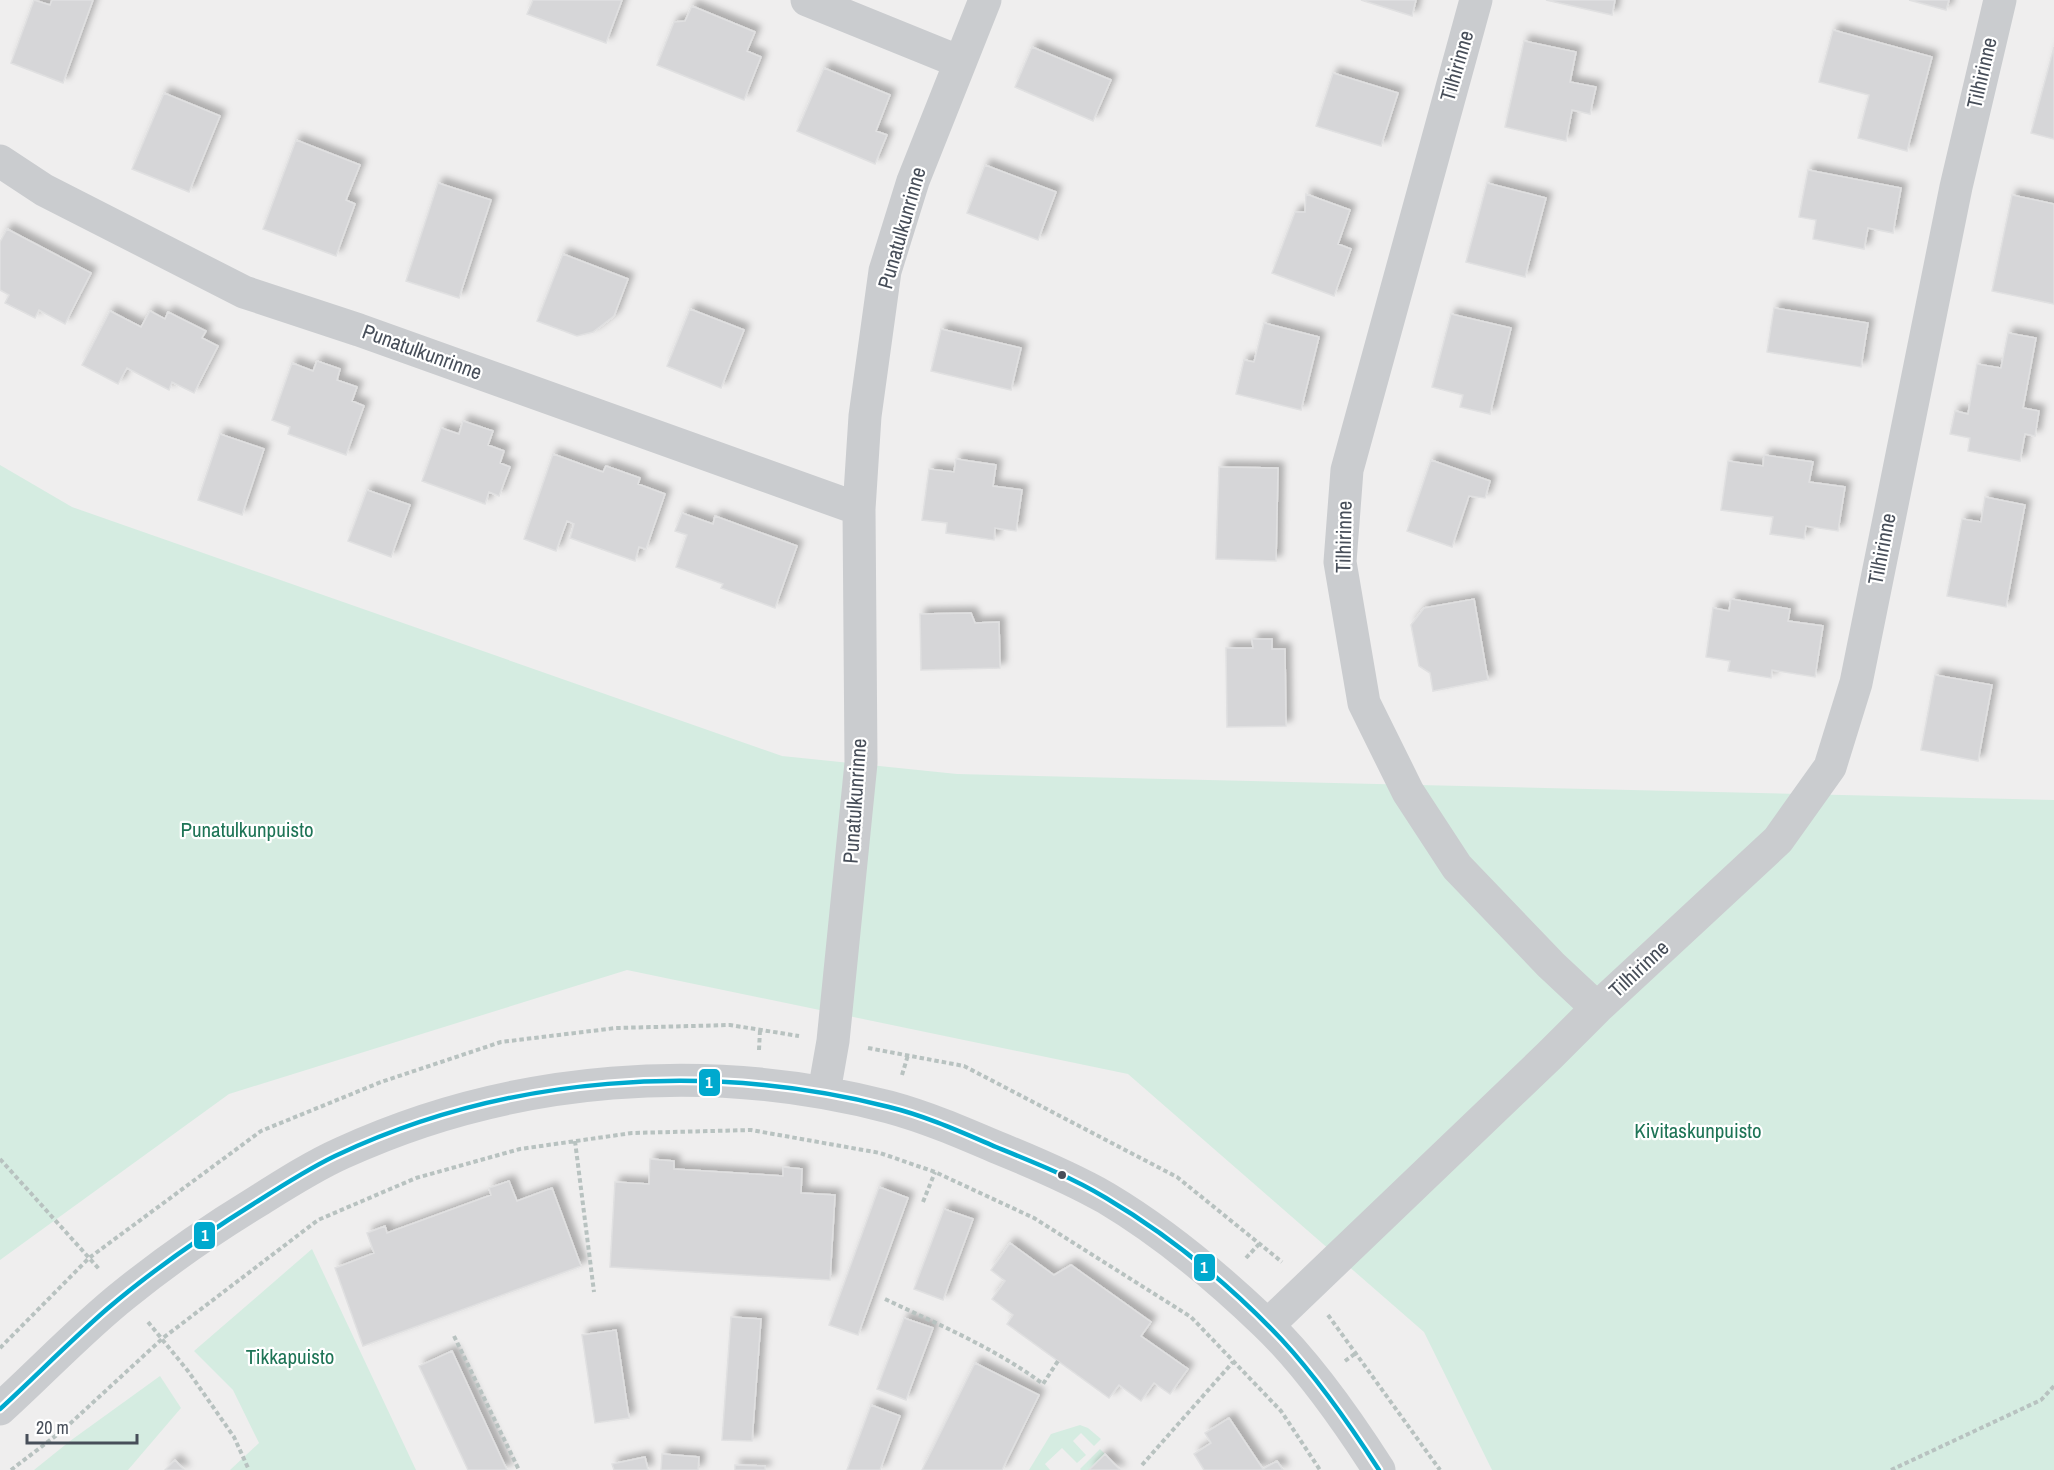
<svg xmlns="http://www.w3.org/2000/svg" width="2054" height="1470" font-family="'Archivo Narrow',sans-serif">
  <style>
    .green { fill: #d5ece1 }
    .building { fill: #d6d6d8; stroke: #e0e0e1; stroke-width: 1.5; filter: url(#shadow) }
    .lines { fill: none; stroke-linecap: round; stroke-linejoin: round }
    .path { stroke: #b8c2c0; stroke-width: 4; stroke-dasharray: 4.5 3; stroke-linecap: butt }
    .minor { stroke: #cacccf; stroke-width: 33 }
    .bus-1-casing { stroke: #fff; stroke-width: 9 }
    .bus-1 { stroke: #00a9ce; stroke-width: 4.5 }
    .bus-dot { fill: #474e59; stroke: #fff; stroke-width: 2 }
    .labels { text-anchor: middle; stroke-width: 4.5; stroke-linejoin: round; paint-order: stroke }
    .street-label { font-size: 21px; fill: #474e59; stroke: #fff }
    .park-label { font-size: 21px; fill: #1e7456; stroke: #fff }
    .line-badge { stroke: #fff; stroke-width: 2 }
    .badge-label { font-size: 16px; text-anchor: middle; font-weight: bold; fill: #fff }
  </style>
  <defs>
    <filter id="shadow"><feDropShadow dx="5.5" dy="-5.5" stdDeviation="3" flood-color="#0004"/></filter>
  </defs>
  <rect width="100%" height="100%" fill="#efeeee"/>
  <path class="green" d="M0 465 72 507 782 756 957 774 2054 800V1470H1492L1424 1332 1128 1074 627 970 229 1094 0 1260Z
    M312 1249 416 1470H230L259 1443 233 1390 194 1351Z
    M160 1376 181 1408 128 1470H34L70 1441Z
    M1080 1425 1088 1428 1101 1439 1094 1446 1081 1433 1073 1441 1086 1455 1077 1463 1062 1448 1045 1464 1050 1470H1029L1051 1434Z
    M1100 1449 1105 1454 1089 1470H1081L1080 1469Z"/>
  <path class="building" d="M34 0 50 5 52 0H93L63 83 11 63Z
    M533 0H622L606 43 527 14Z
    M1361 0H1416L1412 16Z
    M1546 0H1615L1612 15Z
    M1909 0H1949L1946 10Z
    M692 6 755 32 747 51 761 57 744 100 657 65 674 22 685 21Z
    M1833 30 1932 57 1907 151 1858 138 1869 95 1819 82Z
    M1524 41 1576 52 1570 82 1596 87 1590 114 1572 110 1566 141 1505 127Z
    M1032 47 1111 80 1093 121 1015 87Z
    M2054 47V139L2031 133Z
    M824 68 890 95 876 131 887 135 875 164 797 131Z
    M1333 73 1398 93 1381 146 1316 126Z
    M164 93 220 116 189 192 132 169Z
    M296 140 360 165 346 200 355 204 336 256 263 229Z
    M985 165 1056 192 1038 240 967 213Z
    M1808 170 1901 188 1893 233 1868 228 1864 249 1813 239 1816 220 1799 217Z
    M438 183 491 200 459 298 406 281Z
    M1487 183 1546 198 1525 277 1466 262Z
    M1306 194 1350 210 1338 244 1351 249 1334 296 1272 273 1295 212H1305Z
    M2012 195 2054 204V304L1992 291Z
    M7 229 91 273 65 324 39 310 35 318 5 303 9 295 0 290V242Z
    M563 254 628 279 614 316 593 332 577 336 537 321Z
    M1774 308 1868 323 1861 367 1767 352Z
    M690 309 744 330 721 388 667 366Z
    M110 311 141 327 150 311 165 319 168 312 206 331 202 338 218 346 194 393 172 382 169 390 127 368 118 384 82 365Z
    M1451 314 1511 328 1490 414 1460 407 1463 395 1432 387Z
    M1264 323 1319 337 1301 410 1236 394 1244 360 1254 362Z
    M941 329 1021 348 1011 390 931 371Z
    M2008 333 2036 338 2023 408 2039 411 2035 436 2025 434 2020 461 1968 451 1970 438 1950 434 1955 411 1968 414 1977 364 2001 368Z
    M317 361 340 369 337 380 357 387 352 401 364 406 346 455 288 434 290 427 272 420 292 363 313 371Z
    M463 421 493 431 488 445 504 451 500 463 510 467 499 496 489 492 485 504 422 481 441 428 459 434Z
    M220 434 264 449 242 515 198 500Z
    M553 454 603 472 606 466 640 478 638 484 665 494 646 549 639 547 635 561 570 538 574 524 567 521 556 551 524 539Z
    M1764 455 1813 462 1809 482 1845 487 1838 531 1806 526 1804 539 1770 534 1773 517 1721 510 1728 461 1763 466Z
    M956 459 996 465 993 486 1022 490 1016 531 995 528 994 540 946 533 947 523 922 520 929 469 954 472Z
    M1431 460 1490 481 1485 498 1469 496 1452 547 1407 531Z
    M1219 467 1278 468 1276 561 1216 559Z
    M367 490 410 505 391 557 348 541Z
    M1985 497 2025 505 2006 607 1947 596 1962 519 1981 522Z
    M682 513 713 524 715 516 797 546 775 608 721 588 723 584 676 567 687 535 675 531Z
    M1474 599 1488 680 1433 691 1430 673 1419 666 1411 625 1424 608Z
    M1731 599 1790 609 1788 621 1823 626 1815 677 1772 670 1771 678 1728 671 1730 661 1706 657 1713 608 1729 611Z
    M971 613 975 623 999 622 1000 668 921 670 920 614Z
    M1252 639H1272V649H1285L1286 726 1227 727 1226 648H1253Z
    M1935 675 1992 685 1978 761 1921 750Z
    M650 1159 674 1161V1169L783 1176V1167L802 1169 801 1193 835 1195 830 1280 610 1267 615 1182 649 1184Z
    M509 1181 517 1201 552 1188 581 1266 363 1346 335 1268 374 1253 367 1233 385 1226 387 1233 491 1195 489 1188Z
    M879 1187 908 1198 858 1335 829 1325Z
    M944 1209 973 1219 943 1300 914 1289Z
    M1010 1243 1054 1275 1071 1265 1151 1322 1141 1336 1188 1369 1170 1394 1154 1383 1141 1401 1119 1385 1109 1398 1007 1324 1013 1315 992 1299 1005 1281 991 1270Z
    M731 1317 761 1319 752 1441 722 1440Z
    M904 1318 933 1328 906 1400 877 1389Z
    M616 1330 629 1418 595 1423 582 1335Z
    M452 1351 507 1470H468L419 1366Z
    M975 1363 1039 1395 1002 1470H922Z
    M871 1405 900 1416 880 1470H847Z
    M1229 1418 1263 1469 1277 1461 1283 1470H1204L1194 1454 1211 1443 1205 1433Z
    M662 1454 699 1457 698 1470H661Z
    M1105 1454 1120 1470H1089Z
    M645 1457 648 1470H614L612 1464Z
    M175 1460 184 1470H165Z
    M735 1465 765 1466V1470H735Z"/>
  <g class="lines">
    <path class="path" d="M868 1048 964 1066 1177 1177 1282 1262
      M759 1050 760 1030
      M902 1075 908 1055
      M575 1141 594 1292
      M0 1159 100 1270
      M923 1202 935 1172
      M1246 1258 1260 1243
      M885 1299C939 1325 995 1348 1043 1384L1058 1361
      M1328 1315 1440 1470
      M148 1322 188 1371 234 1437 249 1470
      M454 1336 519 1470
      M0 1348 89 1258 261 1131 381 1082 501 1042 616 1028 730 1025 799 1036
      M1345 1361 1356 1353
      M1142 1465 1233 1362
      M11 1470 62 1431 163 1338 318 1220 416 1178 520 1149 632 1133 751 1130 880 1153 935 1172 1034 1218 1191 1317 1281 1411 1320 1470
      M1891 1470 2041 1400 2054 1386"/>
    <path class="minor" d="M807 0 960 62
      M1476 0 1347 470 1340 562 1364 703 1408 792 1457 867 1551 965 1597 1008
      M0 161 44 190 244 292 359 330 859 509
      M824 1092 833 1041 861 763 859 509 865 416 885 271 913 181 985 0
      M1268 1325 1550 1055 1597 1008 1778 840 1830 767 1856 683 1956 187 2000 0
      M0 1409C41 1372 82 1328 125 1294 167 1260 212 1229 258 1201 285 1184 313 1166 342 1153 512 1075 709 1060 889 1107 926 1117 961 1132 996 1147 1033 1162 1071 1178 1106 1198 1163 1232 1217 1277 1265 1323 1308 1364 1347 1420 1379 1470"/>
    <defs>
      <path id="bus-1" d="M0 1409C36 1376 70 1341 107 1309 154 1269 205 1234 258 1201 283 1185 308 1169 335 1156 506 1075 707 1061 889 1107 926 1116 961 1132 996 1147 1033 1162 1071 1177 1106 1198 1170 1236 1231 1286 1282 1340 1319 1380 1350 1425 1379 1470"/>
    </defs>
    <use href="#bus-1" class="bus-1-casing"/>
    <use href="#bus-1" class="bus-1"/>
  </g>
  <circle class="bus-dot" cx="1062" cy="1175" r="5"/>
  <g class="labels">
    <g class="street-label">
      <text transform="translate(1457 66) rotate(-74)" y="7">Tilhirinne</text>
      <text transform="translate(1982 73) rotate(-77)" y="7">Tilhirinne</text>
      <text transform="translate(902 228) rotate(-74)" y="7">Punatulkunrinne</text>
      <text transform="translate(422 352) rotate(20)" y="7">Punatulkunrinne</text>
      <text transform="translate(1344 537) rotate(-89)" y="7">Tilhirinne</text>
      <text transform="translate(1882 549) rotate(-79)" y="7">Tilhirinne</text>
      <text transform="translate(855 801) rotate(-86)" y="7">Punatulkunrinne</text>
      <text transform="translate(1639 969) rotate(-43)" y="7">Tilhirinne</text>
    </g>
    <g class="park-label">
      <text x="247" y="837">Punatulkunpuisto</text>
      <text x="1698" y="1138">Kivitaskunpuisto</text>
      <text x="290" y="1364">Tikkapuisto</text>
    </g>
  </g>
  <g class="line-badge">
    <rect x="698" y="1068" width="23" height="29" rx="6" fill="#00a9ce"/>
    <rect x="193" y="1221" width="23" height="29" rx="6" fill="#00a9ce"/>
    <rect x="1193" y="1253" width="23" height="29" rx="6" fill="#00a9ce"/>
  </g>
  <g class="badge-label">
    <text x="709" y="1088">1</text>
    <text x="205" y="1241">1</text>
    <text x="1204" y="1273">1</text>
  </g>
  <path d="M27 1434v9h110v-9" fill="none" stroke="#474e59" stroke-width="3"/>
  <text x="36" y="1434" font-size="18" fill="#474e59" stroke="#ffffff" stroke-width="4.5" paint-order="stroke">20 m</text>
</svg>
